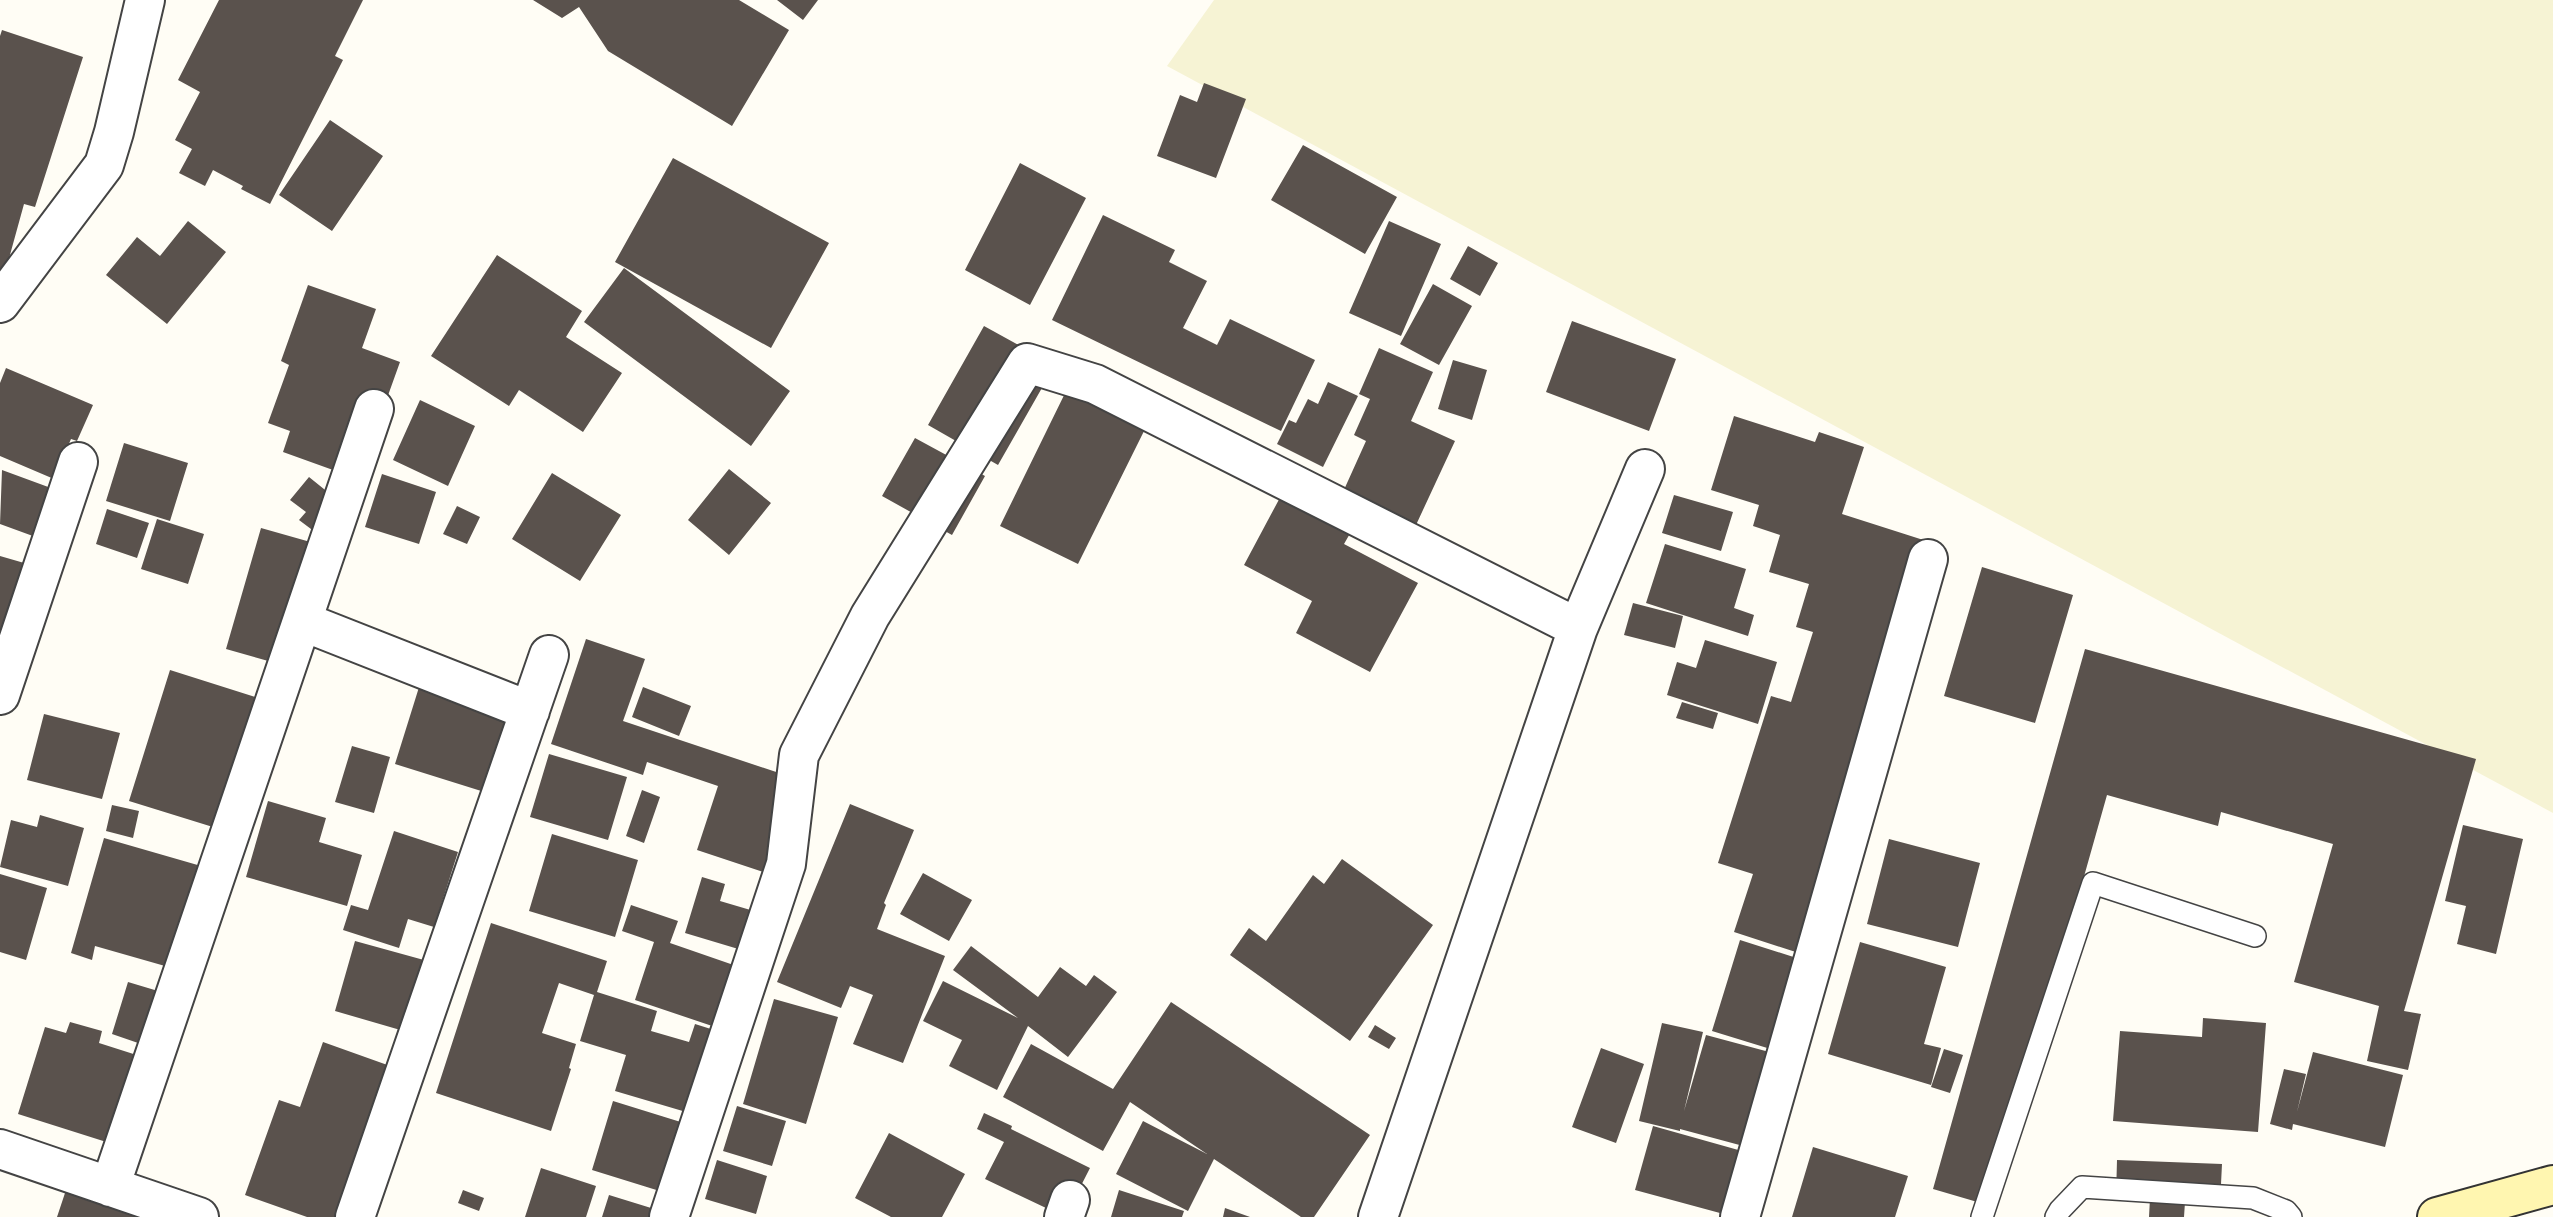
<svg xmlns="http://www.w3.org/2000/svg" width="2553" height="1217" font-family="'Libre Baskerville',serif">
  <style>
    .farmland { fill: #f6f3d4 }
    .building { fill: #5a524d }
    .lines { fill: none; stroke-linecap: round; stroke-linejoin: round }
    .service-casing { stroke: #444; stroke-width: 24 }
    .minor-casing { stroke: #444; stroke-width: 42 }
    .secondary-casing { stroke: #333; stroke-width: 42 }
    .service { stroke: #fff; stroke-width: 21 }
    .minor { stroke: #fff; stroke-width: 38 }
    .secondary { stroke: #fff6b0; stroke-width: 38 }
  </style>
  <rect width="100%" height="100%" fill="#fffdf5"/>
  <path class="farmland" d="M1214 0H2553V813L1167 66Z"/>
  <path class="building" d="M219 0H363L335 56 343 60 270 204 241 189 243 186 213 170 205 186 179 173 192 149 175 140 200 92 178 80Z
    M533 0H739L789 30 732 126 608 51 579 7 562 18Z
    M777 0H818L803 20Z
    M2 30 83 57 35 207 24 204 5 273 0 271V36Z
    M1204 83 1246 99 1216 178 1157 156 1180 95 1197 102Z
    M330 120 383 156 332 231 279 195Z
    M1303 145 1397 197 1365 254 1271 200Z
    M673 158 829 243 771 348 615 262Z
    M1020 163 1086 198 1030 305 965 270Z
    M1103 215 1175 250 1169 262 1207 281 1183 328 1217 345 1230 319 1315 360 1281 431 1052 320Z
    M188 221 226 252 167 324 106 275 137 237 160 256Z
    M1389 221 1441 244 1401 336 1349 313Z
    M1468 246 1498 263 1480 296 1450 279Z
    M497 255 582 311 566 337 622 373 583 432 519 390 509 406 431 356Z
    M624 268 790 391 751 446 584 322Z
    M1433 284 1472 306 1439 365 1400 344Z
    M308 285 376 309 362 348 400 362 358 479 283 452 290 431 268 423 289 365 281 361Z
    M1572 321 1676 359 1649 431 1546 392Z
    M984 326 1055 365 998 465 928 425Z
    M1379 348 1433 372 1411 421 1455 441 1416 525 1343 492 1366 441 1354 435 1370 399 1359 394Z
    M1453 360 1487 370 1472 420 1438 409Z
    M6 368 93 405 77 441 71 439 54 479 0 456V383Z
    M1071 381 1150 419 1078 564 1000 526Z
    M1328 382 1358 396 1323 467 1277 444 1289 420 1296 423 1308 399 1318 404Z
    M420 400 475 426 448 486 393 460Z
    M1734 416 1815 442 1819 432 1864 447 1842 514 1939 545 1808 956 1734 932 1753 874 1718 863 1771 696 1791 702 1813 632 1796 627 1809 584 1769 572 1780 535 1753 526 1759 505 1711 490Z
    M915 438 985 476 952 535 882 496Z
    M124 443 188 463 170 521 106 501Z
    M729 469 771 503 729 555 688 520Z
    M2 470 70 495 52 543 0 524Z
    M552 473 621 515 580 581 512 539Z
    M382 474 436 492 419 544 365 527Z
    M309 477 340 502 315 532 299 520 306 512 290 500Z
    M1283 492 1352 530 1344 544 1418 583 1370 672 1296 633 1312 601 1244 565Z
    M1674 495 1733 512 1721 551 1662 533Z
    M457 506 480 517 467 544 443 534Z
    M107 509 149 523 137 558 96 544Z
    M157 519 204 534 188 584 141 569Z
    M261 528 321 545 286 666 226 649Z
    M1665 544 1746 569 1734 608 1754 615 1748 636 1646 603Z
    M0 556 38 567 19 636 0 630Z
    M1982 567 2073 595 2035 723 1944 696Z
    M1633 603 1683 616 1675 648 1624 635Z
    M586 639 645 659 623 721 815 785 784 879 697 850 718 786 647 762 643 775 551 744Z
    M1705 640 1777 662 1758 724 1667 695 1677 662 1696 668Z
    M2085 649 2476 759 2404 1011 2421 1014 2408 1070 2367 1061 2379 1006 2294 982 2333 844 2221 812 2218 826 2107 795 1991 1206 1933 1189Z
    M170 670 271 702 229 832 129 801Z
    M420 684 519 715 494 795 395 764Z
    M643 687 691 706 679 736 632 717Z
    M1682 702 1718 713 1713 729 1676 718Z
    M44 714 120 733 102 799 27 780Z
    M352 746 390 757 374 813 335 802Z
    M549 754 627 777 608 840 530 817Z
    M642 790 660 797 644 843 626 836Z
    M268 801 326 818 319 842 362 855 347 906 246 877Z
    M850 804 914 830 884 903 886 905 877 929 945 956 903 1063 853 1044 873 995 850 986 841 1008 777 982Z
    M112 805 139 811 133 838 106 831Z
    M40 815 84 828 68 886 0 867 11 820 37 827Z
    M2463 825 2523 839 2496 954 2457 944 2466 906 2445 901Z
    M394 831 458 852 434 927 408 919 399 948 343 930 351 905 368 910Z
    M552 834 638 860 615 937 529 911Z
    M104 838 208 868 179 970 95 946 92 960 71 953Z
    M1889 839 1980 863 1958 947 1867 924Z
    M1342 859 1433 925 1350 1041 1230 955 1249 928 1266 941 1313 875 1324 884Z
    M923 873 972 900 949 941 900 914Z
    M0 874 47 888 26 960 0 952Z
    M702 877 725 884 720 901 767 915 755 954 685 933Z
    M631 905 678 921 670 943 748 970 727 1031 635 1000 654 942 622 931Z
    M491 923 607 961 597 992 657 1011 651 1031 689 1042 695 1024 730 1035 703 1117 615 1091 626 1055 580 1041 594 995 559 983 542 1033 576 1044 569 1068 571 1069 551 1131 436 1093Z
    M1740 940 1806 961 1777 1051 1712 1031Z
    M355 941 442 965 421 1036 335 1011Z
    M1860 942 1946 967 1924 1044 1941 1048 1931 1085 1828 1054Z
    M971 946 1038 997 1060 967 1086 986 1094 975 1117 992 1068 1057 1028 1026 997 1090 949 1066 962 1040 923 1021 943 981 1018 1018 953 970Z
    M128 982 158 991 141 1044 112 1034Z
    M774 999 838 1017 806 1124 743 1104Z
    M1171 1002 1370 1135 1314 1217H1301L1214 1159 1188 1211 1116 1174 1143 1121 1207 1154 1130 1102 1103 1151 1003 1097 1031 1044 1113 1089Z
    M2203 1018 2266 1023 2258 1132 2113 1121 2120 1031 2202 1037Z
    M70 1022 102 1031 99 1043 146 1058 119 1146 18 1114 45 1027 66 1033Z
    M1662 1023 1703 1032 1684 1111 1706 1035 1773 1053 1747 1147 1680 1129V1131L1639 1121Z
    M1375 1025 1396 1038 1389 1049 1368 1037Z
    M323 1042 407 1072 366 1217H307L245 1195 279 1100 300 1107Z
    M1601 1048 1644 1064 1616 1143 1572 1127Z
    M1944 1049 1963 1055 1950 1093 1931 1087Z
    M2313 1052 2403 1075 2385 1147 2293 1124 2292 1130 2270 1124 2284 1069 2306 1074 2297 1112Z
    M613 1101 700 1128 679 1197 592 1170Z
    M737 1106 786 1121 772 1166 723 1151Z
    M984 1113 1012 1126 1011 1129 1090 1168 1065 1217 985 1179 1004 1142 977 1129Z
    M1653 1126 1749 1153 1731 1216 1635 1190Z
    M889 1133 965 1174 942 1217H891L855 1198Z
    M1813 1147 1908 1176 1895 1217H1792Z
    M717 1160 767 1176 756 1214 705 1199Z
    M2117 1160 2222 1164 2220 1204 2185 1202 2184 1217H2149L2150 1198 2116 1197Z
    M541 1168 596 1186 586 1217H525Z
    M67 1187 151 1217H57Z
    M463 1190 484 1198 479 1211 458 1203Z
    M1119 1190 1184 1211 1182 1217H1111Z
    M609 1195 677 1216V1217H602Z
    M1225 1208 1250 1217H1223Z"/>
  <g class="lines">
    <defs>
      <path id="service" d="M1982 1217 2093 883 2255 936
        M2056 1217 2060 1210 2082 1187 2253 1198 2286 1211 2291 1217"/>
      <path id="minor" d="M0 303 104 165 114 132 145 0
        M304 622 530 711
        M1578 628 1645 469
        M0 695 78 462
        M0 1149 199 1217
        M110 1187 374 409
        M355 1217 549 655
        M669 1217 786 864 799 755 870 616 1027 363 1095 384 1578 628 1378 1217
        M1064 1217 1070 1200
        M1740 1217 1928 559"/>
      <path id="secondary" d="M2437 1217 2553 1185"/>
    </defs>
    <use href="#service" class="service-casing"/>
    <use href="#minor" class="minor-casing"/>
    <use href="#secondary" class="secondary-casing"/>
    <use href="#service" class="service"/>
    <use href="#minor" class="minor"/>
    <use href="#secondary" class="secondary"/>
  </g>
</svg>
